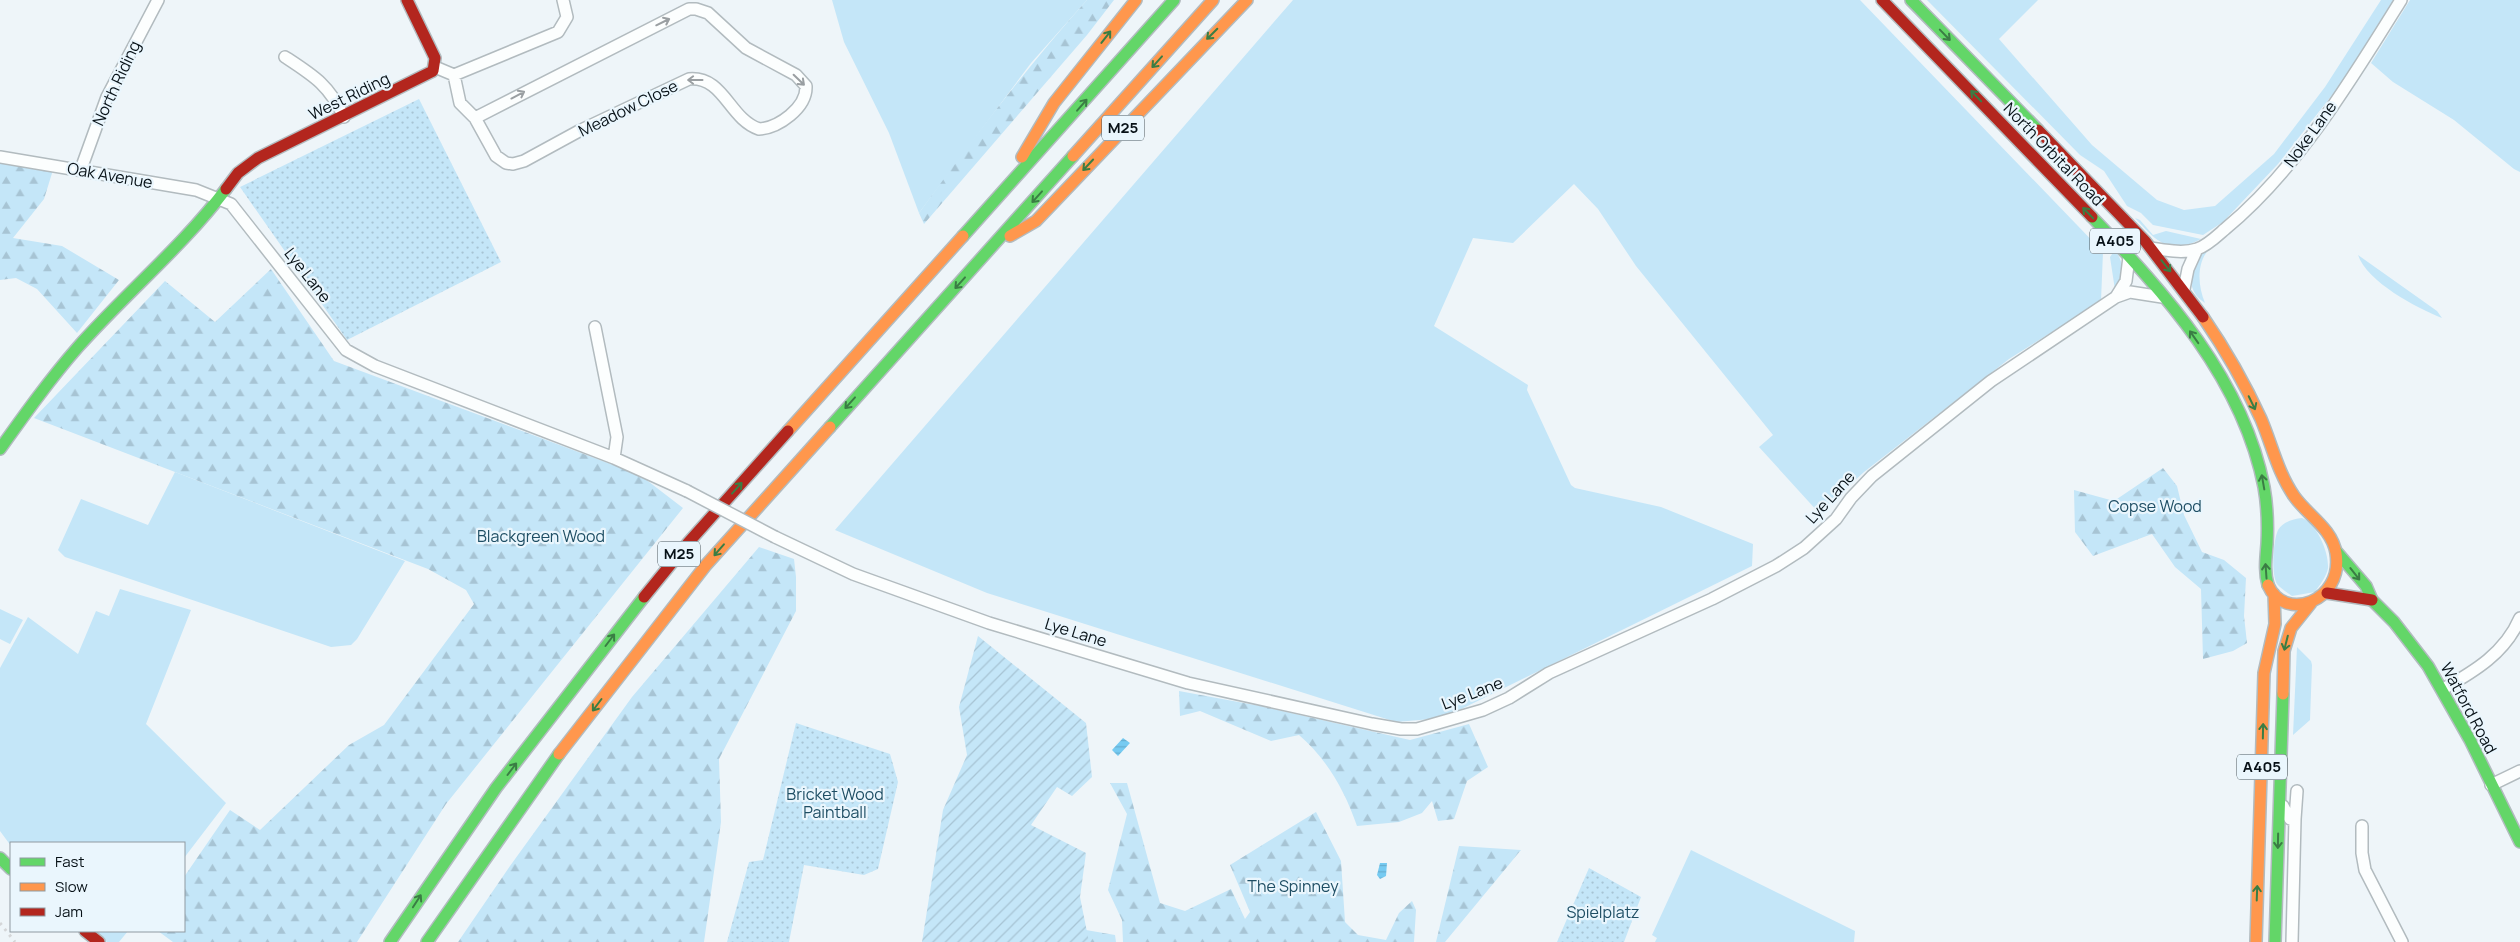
<svg xmlns="http://www.w3.org/2000/svg" width="2520" height="942" font-family="Manrope,sans-serif">
  <style>
    .grass { fill: #c4e6f8 }
    .forest { fill: url(#forest-firs) }
    .park { fill: url(#park-dots) }
    .garden { fill: url(#garden-furrows) }
    .water { fill: url(#water-rules) }
    .lines { fill: none; stroke-linecap: round; stroke-linejoin: round }
    .street-casing { stroke: #b2bbbf; stroke-width: 14 }
    .fast-casing { stroke: #b2bbbf; stroke-width: 14 }
    .slow-casing { stroke: #b2bbbf; stroke-width: 14 }
    .jam-casing { stroke: #b2bbbf; stroke-width: 14 }
    .street { stroke: #fcfefe; stroke-width: 11 }
    .fast { stroke: #63d668; stroke-width: 11 }
    .slow { stroke: #ff974d; stroke-width: 11 }
    .jam { stroke: #b3261e; stroke-width: 11 }
    .rail { stroke: #d4d6d8; stroke-width: 3; stroke-dasharray: 2.5 5; stroke-linecap: butt }
    .street-bridge-casing { stroke: #b2bbbf; stroke-width: 14; stroke-linecap: butt }
    .street-bridge { stroke: #fcfefe; stroke-width: 11 }
    .oneway { stroke: #9a9fa2 }
    .oneway2 { stroke: #3a7d44 }
    .labels { text-anchor: middle; stroke-width: 4.5; stroke-linejoin: round; paint-order: stroke }
    .shield { fill: #eaf6fd; stroke: #4b565c; stroke-width: 1 }
    .shield-label { font-size: 15px; font-weight: bold; fill: #071117 }
    .street-label { font-size: 16px; fill: #071117; stroke: #eaf6fd }
    .park-label { font-size: 16px; fill: #1e4e64; stroke: #eaf6fd }
  </style>
  <defs>
    <pattern id="forest-firs" width="22" height="20" patternUnits="userSpaceOnUse" patternTransform="scale(1.25)"><rect width="22" height="20" fill="#c4e6f8"/><path d="M5 1l3.5 6h-7zM16 11l3.5 6h-7z" fill="#a7c4d4"/></pattern>
    <pattern id="park-dots" width="8" height="8" patternUnits="userSpaceOnUse" patternTransform="scale(1.25)"><rect width="8" height="8" fill="#c4e6f8"/><path d="M2 2h.1M6 6h.1" fill="none" stroke="#a7c4d4" stroke-width="1.8" stroke-linecap="round"/></pattern>
    <pattern id="garden-furrows" width="10" height="10" patternUnits="userSpaceOnUse" patternTransform="scale(1.25)"><rect width="10" height="10" fill="#c4e6f8"/><path d="M-1 1l2-2M0 10L10 0M9 11l2-2" fill="none" stroke="#a7c4d4"/></pattern>
    <pattern id="water-rules" width="6" height="5" patternUnits="userSpaceOnUse" patternTransform="scale(1.25)"><rect width="6" height="5" fill="#76cbf2"/><path d="M0 2.5h6" fill="none" stroke="#65adcf"/></pattern>
  </defs>
  <rect width="100%" height="100%" fill="#eef5f9"/>
  <path class="grass" d="M832 0H1087L1031 63 919 213 889 133 844 42Z
    M1293 0H1860L2103 252 2101 301 2009 359 1864 472 1819 513 1759 447 1773 435 1636 266 1598 209 1574 184 1513 243 1473 238 1434 326 1528 385 1527 390 1571 485 1575 488 1661 507 1753 544 1752 566 1443 718 1396 722 987 593 835 530Z
    M1927 0H2038L1999 39 2092 145 2157 200 2184 210 2215 206 2274 154 2325 87 2381 0H2397L2358 62 2278 164 2223 222 2203 235 2153 225 2141 213 2127 206 2104 171 2080 155Z
    M2410 0H2520V172L2514 169 2454 120 2393 82 2371 63Z
    M2135 218 2140 220 2153 235 2166 231 2201 239C2169 256 2156 241 2135 218Z
    M2209 249C2196 264 2198 286 2205 303 2202 301 2198 298 2196 295 2185 280 2193 256 2209 249Z
    M2115 250C2126 266 2123 274 2115 290L2110 257Z
    M2358 255 2437 311 2442 318C2417 308 2367 282 2358 255Z
    M175 472 405 561 357 639 351 645 331 647 65 557 58 550 81 499 148 525Z
    M2302 518C2317 524 2329 552 2328 568 2327 576 2319 586 2315 592L2292 596C2288 593 2280 588 2277 584 2271 574 2273 541 2278 530 2283 522 2293 519 2302 518Z
    M120 589 191 610 146 724 226 803 184 858V843H11V846L0 831V668L28 617 78 654 96 611 109 616Z
    M0 609 23 620 10 644 0 639Z
    M2297 647 2311 661 2312 665 2310 720 2293 735Z
    M1691 850 1855 931 1854 942H1655L1657 938 1652 935Z
    M94 931H128L119 942H107Z"/>
  <path class="forest" d="M1087 0H1114L1087 35 924 224 919 213C972 140 1026 68 1087 0Z
    M0 161 53 170 44 199 13 238 62 246 119 280 77 333 37 289 16 278 0 280Z
    M271 269 334 361 640 475 683 508 446 804 357 942H173L158 931H184V877L230 810 260 830 349 745 384 725 474 604 466 590 428 569 34 418 165 281 215 322Z
    M2163 468 2177 486 2184 515 2202 552 2224 560 2246 578 2244 616 2247 643 2233 651 2203 659 2201 589 2175 567 2152 534 2093 556 2075 532 2074 490 2114 501Z
    M759 547 794 559 796 577V611L719 759 721 822 704 942H458L510 866 632 697Z
    M1179 691 1260 706 1410 740 1469 724 1488 767 1467 781 1454 819 1438 821 1432 801 1422 813 1399 822 1357 826C1345 791 1327 759 1299 735L1271 741 1200 711 1180 716Z
    M1110 783H1127L1160 903 1185 911 1231 889 1245 919 1250 912 1230 865 1316 812 1341 861 1345 922 1358 935 1386 940 1399 913 1412 901 1416 910 1414 942H1123L1122 920 1108 890 1127 814Z
    M1459 846 1521 850 1445 942H1436Z
    M1086 930 1115 935 1116 942H962Z"/>
  <path class="park" d="M419 99 501 262 347 340 240 187Z
    M796 723 890 754 898 782 878 869 864 875 804 865 789 942H727L749 862 763 860Z
    M1589 868 1641 897 1624 942H1557Z"/>
  <path class="garden" d="M978 636 1086 723 1092 777 1072 796 1057 787 1031 825 1086 853 1080 897 1089 942H922L943 810 967 755 959 707Z"/>
  <path class="water" d="M1123 738 1130 743 1118 756 1112 750Z
    M1380 863H1387L1386 876 1380 879 1377 875Z"/>
  <g class="lines">
    <defs>
      <path id="street" d="M285 57C314 76 329 85 344 117
        M435 67 454 75 558 32 567 17 563 0
        M454 75 460 103 475 118 496 156 506 163 513 164 524 161 579 131 689 79C724 76 729 119 759 129 778 128 807 108 806 86L796 75 746 48 708 13 696 9H689L475 118
        M0 157 196 190 231 204 346 350 375 366 614 458 687 491
        M81 169 107 97 158 0
        M2151 248C2165 250 2183 254 2197 249 2207 246 2217 236 2225 229 2297 170 2352 79 2401 0
        M2184 289 2188 269 2197 249
        M2116 297 2126 281 2129 257
        M595 327 617 437 614 458
        M775 537 853 574 989 623 1188 683 1372 724 1401 729H1417L1483 710 1509 698 1549 673 1712 599 1776 566 1804 548 1836 519 1851 498 1872 476 1991 381 2116 297 2130 292 2162 297
        M2443 689C2475 671 2505 653 2520 618
        M2491 785 2520 771
        M2283 806 2290 819H2295L2292 942
        M2295 819 2297 791
        M2362 826V853L2365 870 2402 942"/>
      <path id="fast" d="M1911 0 2038 130
        M2092 217C2165 293 2243 379 2264 487 2267 504 2268 526 2267 544 2266 558 2264 571 2268 585
        M963 236 1174 0
        M830 427 1073 156
        M0 449C25 414 50 379 78 347 126 293 183 246 226 189
        M2336 551 2366 586 2372 600 2394 622 2428 666 2470 740 2520 842
        M0 858 11 869
        M390 942 496 788 644 597
        M427 942 559 754
        M2275 942 2283 694"/>
      <path id="slow" d="M1073 156 1213 0
        M1022 157 1054 103 1136 0
        M1010 236 1036 221 1247 0
        M2203 317C2225 349 2245 384 2261 419 2272 445 2278 473 2294 496 2307 515 2332 528 2336 553 2344 602 2284 623 2268 585
        M788 431 963 236
        M2283 694 2284 651 2291 628 2311 603
        M559 754 706 565 830 427
        M2256 942 2264 673 2275 624 2274 594"/>
      <path id="jam" d="M1882 0 2092 217
        M2038 130 2145 241 2203 317
        M226 189 238 173 258 158 433 71 435 58 407 0
        M2327 593 2372 600
        M644 597 688 543 788 431
        M85 931 99 942"/>
    </defs>
    <use href="#street" class="street-casing"/>
    <use href="#fast" class="fast-casing"/>
    <use href="#slow" class="slow-casing"/>
    <use href="#jam" class="jam-casing"/>
    <use href="#street" class="street"/>
    <use href="#fast" class="fast"/>
    <use href="#slow" class="slow"/>
    <use href="#jam" class="jam"/>
    <path class="rail" d="M0 923 15 942"/>
    <defs>
      <path id="street-bridge" d="M687 491 775 537"/>
    </defs>
    <use href="#street-bridge" class="street-bridge-casing"/>
    <use href="#street-bridge" class="street-bridge"/>
  </g>
  <defs><path id="oneway-shaft" d="M-6 0H5M1.5-3L5.5 0L1.5 3" fill="none" stroke-width="1.6" stroke-linecap="round" stroke-linejoin="round" transform="scale(1.25)"/></defs>
  <g class="oneway">
    <use href="#oneway-shaft" transform="translate(663 22) rotate(-26)"/>
    <use href="#oneway-shaft" transform="translate(695 80) rotate(180)"/>
    <use href="#oneway-shaft" transform="translate(799 80) rotate(44)"/>
    <use href="#oneway-shaft" transform="translate(518 95) rotate(-28)"/>
  </g>
  <g class="oneway2">
    <use href="#oneway-shaft" transform="translate(1212 34) rotate(135)"/>
    <use href="#oneway-shaft" transform="translate(1945 35) rotate(46)"/>
    <use href="#oneway-shaft" transform="translate(1106 37) rotate(-52)"/>
    <use href="#oneway-shaft" transform="translate(1157 62) rotate(132)"/>
    <use href="#oneway-shaft" transform="translate(1976 96) rotate(-134)"/>
    <use href="#oneway-shaft" transform="translate(1082 105) rotate(-49)"/>
    <use href="#oneway-shaft" transform="translate(1088 165) rotate(133)"/>
    <use href="#oneway-shaft" transform="translate(1037 197) rotate(132)"/>
    <use href="#oneway-shaft" transform="translate(2088 213) rotate(-134)"/>
    <use href="#oneway-shaft" transform="translate(2166 266) rotate(51)"/>
    <use href="#oneway-shaft" transform="translate(960 283) rotate(132)"/>
    <use href="#oneway-shaft" transform="translate(2194 337) rotate(-125)"/>
    <use href="#oneway-shaft" transform="translate(850 403) rotate(132)"/>
    <use href="#oneway-shaft" transform="translate(2252 403) rotate(64)"/>
    <use href="#oneway-shaft" transform="translate(2263 482) rotate(-100)"/>
    <use href="#oneway-shaft" transform="translate(737 488) rotate(-48)"/>
    <use href="#oneway-shaft" transform="translate(719 550) rotate(131)"/>
    <use href="#oneway-shaft" transform="translate(2266 571) rotate(-94)"/>
    <use href="#oneway-shaft" transform="translate(2355 574) rotate(52)"/>
    <use href="#oneway-shaft" transform="translate(610 640) rotate(-53)"/>
    <use href="#oneway-shaft" transform="translate(2286 643) rotate(104)"/>
    <use href="#oneway-shaft" transform="translate(597 705) rotate(127)"/>
    <use href="#oneway-shaft" transform="translate(2263 731) rotate(-89)"/>
    <use href="#oneway-shaft" transform="translate(512 769) rotate(-53)"/>
    <use href="#oneway-shaft" transform="translate(2278 841) rotate(91)"/>
    <use href="#oneway-shaft" transform="translate(2257 893) rotate(-88)"/>
    <use href="#oneway-shaft" transform="translate(417 901) rotate(-57)"/>
  </g>
  <g class="labels">
    <g class="shield">
      <rect x="1102" y="115.5" width="42" height="25" rx="4"/>
      <rect x="2090" y="228.5" width="50" height="25" rx="4"/>
      <rect x="658" y="541.5" width="42" height="25" rx="4"/>
      <rect x="2237" y="754.5" width="50" height="25" rx="4"/>
    </g>
    <g class="shield-label">
      <text x="1123" y="133">M25</text>
      <text x="2115" y="246">A405</text>
      <text x="679" y="559">M25</text>
      <text x="2262" y="772">A405</text>
    </g>
    <g class="street-label">
      <text transform="translate(116 83) rotate(-65)" y="6">North Riding</text>
      <text transform="translate(349 96) rotate(-26)" y="6">West Riding</text>
      <text transform="translate(628 108) rotate(-26)" y="6">Meadow Close</text>
      <text transform="translate(2310 134) rotate(-54)" y="6">Noke Lane</text>
      <text transform="translate(2054 154) rotate(46)" y="6">North Orbital Road</text>
      <text transform="translate(110 175) rotate(10)" y="6">Oak Avenue</text>
      <text transform="translate(308 275) rotate(52)" y="6">Lye Lane</text>
      <text transform="translate(1830 497) rotate(-48)" y="6">Lye Lane</text>
      <text transform="translate(1076 632) rotate(17)" y="6">Lye Lane</text>
      <text transform="translate(1472 693) rotate(-21)" y="6">Lye Lane</text>
      <text transform="translate(2469 708) rotate(62)" y="6">Watford Road</text>
    </g>
    <g class="park-label">
      <text x="2155" y="512">Copse Wood</text>
      <text x="541" y="542">Blackgreen Wood</text>
      <text x="835" y="800">Bricket Wood<tspan x="835" dy="18">Paintball</tspan></text>
      <text x="1293" y="892">The Spinney</text>
      <text x="1603" y="918">Spielplatz</text>
    </g>
  </g>
  <rect x="10" y="842" width="175" height="90" fill="#eaf6fd" stroke="#8f9aa1"/>
  <rect x="20" y="858" width="25" height="8" fill="#63d668" stroke="#8f9aa1"/>
  <text x="55" y="867" font-size="15" fill="#071117">Fast</text>
  <rect x="20" y="883" width="25" height="8" fill="#ff974d" stroke="#8f9aa1"/>
  <text x="55" y="892" font-size="15" fill="#071117">Slow</text>
  <rect x="20" y="908" width="25" height="8" fill="#b3261e" stroke="#8f9aa1"/>
  <text x="55" y="917" font-size="15" fill="#071117">Jam</text>
</svg>
